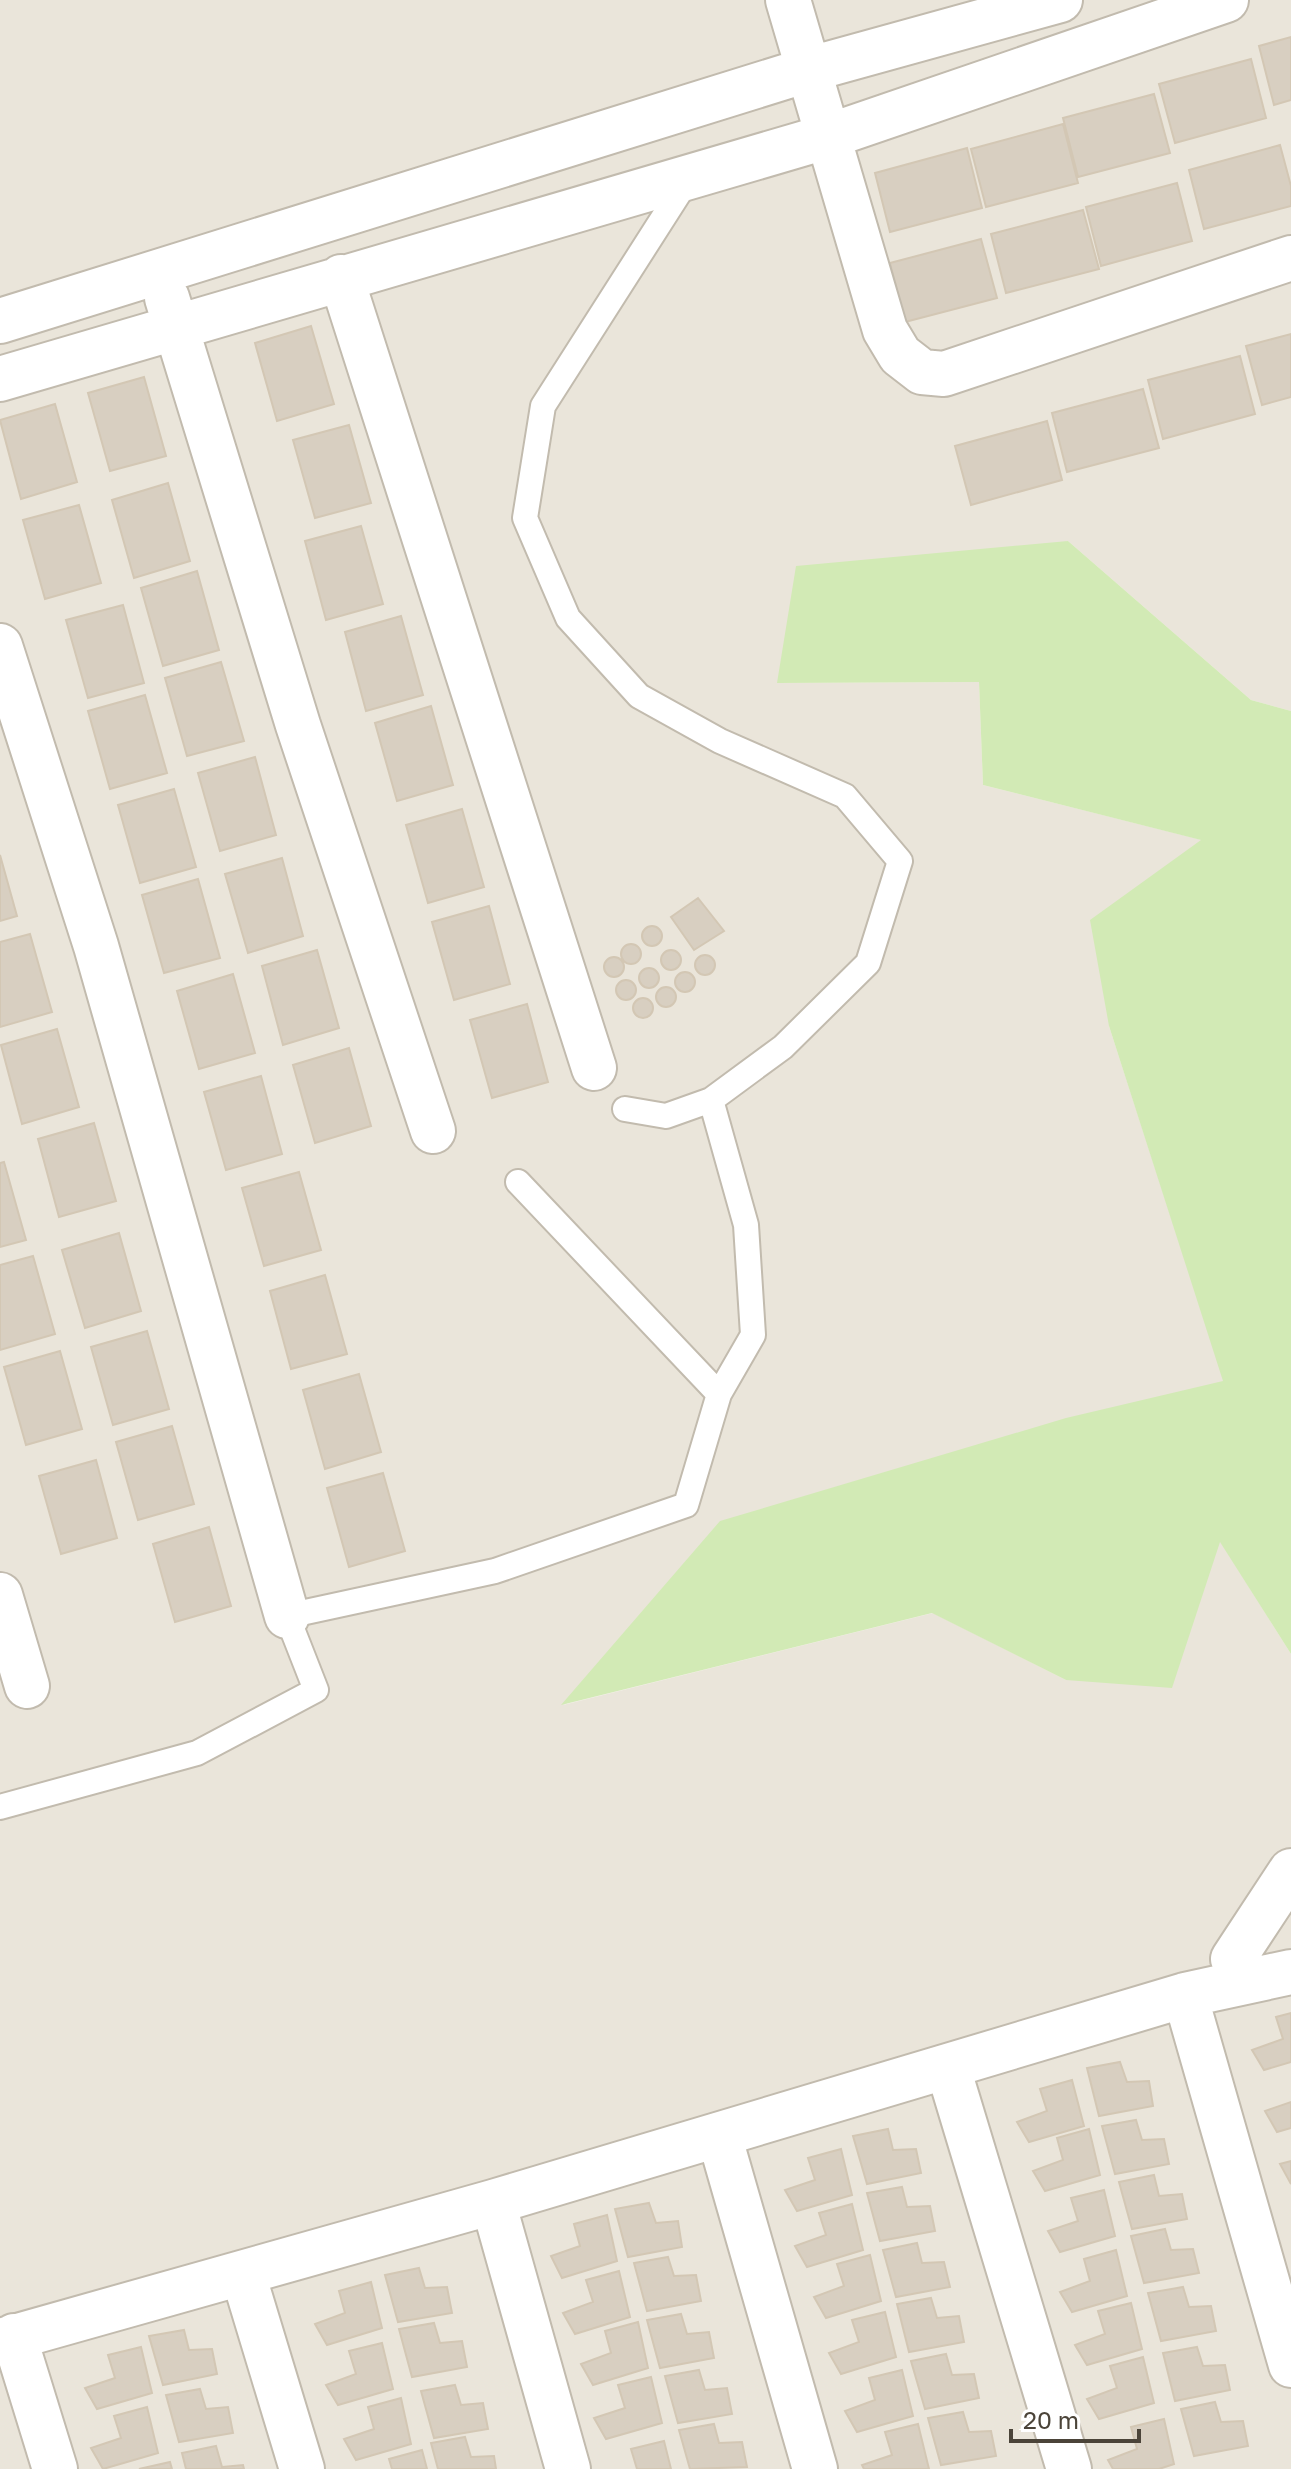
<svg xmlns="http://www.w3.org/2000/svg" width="1291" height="2469" font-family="'Golos Text',sans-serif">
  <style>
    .residential { fill: #eae5da }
    .green { fill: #d2eab5 }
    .building { fill: #d8cfc1; stroke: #d3c7b4; stroke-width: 2 }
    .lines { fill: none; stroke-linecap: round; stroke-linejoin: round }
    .service-casing { stroke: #c2bbae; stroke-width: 28 }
    .minor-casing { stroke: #c2bbae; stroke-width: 48 }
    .service { stroke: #fff; stroke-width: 24 }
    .minor { stroke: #fff; stroke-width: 44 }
  </style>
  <rect width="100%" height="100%" fill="#f6f3ec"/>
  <path class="residential" d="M0 0H1291V711L1251 700 1068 541 777 683 979 682 983 785 1202 840 1109 1026 1224 1381 563 1705 933 1613 1066 1680 1220 1541 1291 1654V2469H0Z"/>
  <path class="green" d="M1068 541 1251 700 1291 711V1654L1220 1542 1172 1688 1066 1680 932 1613 561 1705 720 1521 1066 1418 1223 1381 1109 1026 1090 920 1201 840 983 785 979 682 777 683 796 566Z"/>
  <path class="building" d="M1291 37V100L1274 105 1259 46Z
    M1251 59 1266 118 1175 143 1159 84Z
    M1154 94 1170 153 1078 177 1063 118Z
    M1063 124 1078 183 986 207 971 149Z
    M1280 145 1291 186V206L1204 229 1189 170Z
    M967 148 982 208 890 232 875 173Z
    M1177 183 1192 241 1101 266 1086 207Z
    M1083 210 1099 269 1006 293 991 234Z
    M981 239 997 298 905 322 890 263Z
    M311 326 334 404 277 421 255 343Z
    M1291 334V397L1262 405 1246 346Z
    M1240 356 1255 414 1163 439 1148 380Z
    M144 377 166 456 110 471 88 393Z
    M1143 389 1159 448 1067 472 1052 413Z
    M55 404 77 482 21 499 0 420Z
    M1047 421 1062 480 971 505 955 446Z
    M349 425 371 503 315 518 293 440Z
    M168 483 190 561 134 578 112 500Z
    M79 505 101 583 45 599 23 520Z
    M361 526 383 604 326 620 305 541Z
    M197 571 219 650 163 666 141 588Z
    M123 605 144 683 88 698 66 620Z
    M401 616 423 695 366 711 345 632Z
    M221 662 244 741 187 756 165 678Z
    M145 695 167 773 110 789 88 711Z
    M431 706 453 785 397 801 375 723Z
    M255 757 276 835 220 851 198 773Z
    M174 789 196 867 140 883 118 805Z
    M462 809 484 887 428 903 406 825Z
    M0 855 17 916 0 921Z
    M282 858 303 936 248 953 225 874Z
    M198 879 220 958 164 973 142 895Z
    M698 898 724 931 694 950 671 917Z
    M489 906 510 984 454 1000 432 922Z
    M642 936a10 10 0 1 1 20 0a10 10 0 1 1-20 0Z
    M30 934 52 1012 0 1027V942Z
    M621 954a10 10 0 1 1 20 0a10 10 0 1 1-20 0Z
    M661 960a10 10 0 1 1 20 0a10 10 0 1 1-20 0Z
    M317 950 339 1028 283 1045 262 966Z
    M695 965a10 10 0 1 1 20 0a10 10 0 1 1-20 0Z
    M604 967a10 10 0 1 1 20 0a10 10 0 1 1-20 0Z
    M639 978a10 10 0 1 1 20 0a10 10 0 1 1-20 0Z
    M675 982a10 10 0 1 1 20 0a10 10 0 1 1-20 0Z
    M233 974 255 1053 199 1069 177 991Z
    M616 990a10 10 0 1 1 20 0a10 10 0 1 1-20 0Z
    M656 997a10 10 0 1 1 20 0a10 10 0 1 1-20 0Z
    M633 1008a10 10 0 1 1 20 0a10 10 0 1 1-20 0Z
    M527 1004 548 1082 492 1098 470 1020Z
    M57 1029 79 1107 22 1124 1 1045Z
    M349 1048 371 1126 315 1143 293 1065Z
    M261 1076 282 1154 226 1170 204 1092Z
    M94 1123 116 1201 59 1217 38 1139Z
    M4 1162 26 1240 0 1247V1163Z
    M299 1172 321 1250 264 1266 242 1188Z
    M119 1233 141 1311 85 1328 62 1250Z
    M33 1256 55 1334 0 1350V1265Z
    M325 1275 347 1354 291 1369 270 1291Z
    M147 1331 169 1409 113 1425 91 1347Z
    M60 1351 82 1429 26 1445 4 1367Z
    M359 1374 381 1452 325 1469 303 1390Z
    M172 1426 194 1504 138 1520 116 1442Z
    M96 1460 117 1538 61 1554 39 1476Z
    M383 1473 405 1551 349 1567 327 1488Z
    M209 1527 231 1606 175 1622 153 1544Z
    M1291 2013V2062L1264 2070 1252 2050 1283 2039 1276 2017Z
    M1120 2062 1127 2082 1149 2081 1153 2106 1099 2116 1087 2068Z
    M1072 2080 1084 2126 1029 2142 1017 2122 1047 2111 1040 2089Z
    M1291 2102V2128L1277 2132 1265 2111Z
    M1136 2120 1142 2140 1164 2139 1169 2164 1115 2174 1102 2126Z
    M888 2129 893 2150 916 2149 921 2173 867 2184 853 2136Z
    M1089 2129 1100 2175 1045 2191 1033 2171 1063 2160 1057 2138Z
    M841 2149 852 2195 797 2211 785 2190 815 2180 808 2158Z
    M1291 2161V2184L1280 2164Z
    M1154 2175 1159 2196 1182 2194 1187 2219 1132 2229 1119 2182Z
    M902 2187 907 2207 930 2206 935 2231 880 2241 867 2193Z
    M1104 2190 1115 2236 1060 2252 1048 2231 1078 2221 1071 2198Z
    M649 2203 656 2223 678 2221 682 2247 628 2257 615 2209Z
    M852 2204 863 2250 807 2267 795 2246 826 2235 819 2213Z
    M607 2215 617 2261 562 2278 551 2256 580 2246 574 2224Z
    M1165 2229 1171 2250 1193 2249 1199 2273 1144 2283 1131 2236Z
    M917 2243 922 2263 944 2262 950 2287 896 2297 883 2250Z
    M1116 2250 1127 2296 1072 2312 1060 2292 1090 2281 1084 2259Z
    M870 2255 881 2301 826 2318 814 2297 844 2286 837 2264Z
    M668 2257 674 2276 696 2275 701 2301 647 2311 634 2263Z
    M419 2268 425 2288 447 2287 452 2313 398 2322 385 2275Z
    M619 2271 630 2317 575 2334 563 2313 593 2302 586 2280Z
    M371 2282 382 2328 327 2345 315 2324 345 2313 339 2291Z
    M1183 2287 1189 2307 1211 2306 1216 2331 1161 2341 1148 2293Z
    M931 2298 937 2318 959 2316 964 2342 909 2352 897 2304Z
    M1131 2303 1142 2349 1087 2365 1075 2345 1105 2334 1098 2311Z
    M885 2312 896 2357 841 2374 829 2353 859 2342 852 2320Z
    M681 2314 687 2334 709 2332 714 2358 660 2368 647 2320Z
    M638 2322 648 2368 593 2385 581 2364 611 2353 605 2331Z
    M434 2323 440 2343 462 2341 467 2367 412 2377 399 2329Z
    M184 2330 189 2350 212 2349 217 2374 163 2385 149 2336Z
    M382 2343 393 2389 338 2405 326 2385 356 2374 349 2351Z
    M141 2347 152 2393 97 2409 85 2388 115 2378 108 2355Z
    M1197 2347 1203 2366 1225 2365 1230 2390 1175 2401 1163 2353Z
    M946 2354 952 2375 974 2374 979 2398 925 2409 911 2361Z
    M1143 2357 1154 2403 1099 2419 1087 2399 1117 2388 1110 2366Z
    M699 2370 705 2390 727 2388 732 2414 678 2423 665 2376Z
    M902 2370 913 2416 857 2432 845 2411 875 2400 869 2378Z
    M651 2377 662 2423 606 2439 594 2418 625 2408 618 2385Z
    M455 2385 461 2405 483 2403 488 2429 434 2438 421 2391Z
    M200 2389 206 2409 228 2407 233 2433 179 2442 166 2395Z
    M401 2398 411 2444 356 2460 344 2439 374 2429 368 2407Z
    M1215 2402 1221 2422 1243 2421 1248 2446 1194 2456 1181 2409Z
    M147 2407 158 2453 103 2469 91 2448 121 2438 114 2416Z
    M963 2412 969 2432 991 2431 996 2456 941 2465 928 2418Z
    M1164 2419 1174 2464 1159 2469H1113L1108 2460 1137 2449 1131 2427Z
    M714 2424 719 2443 742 2442 747 2467 690 2469 679 2430Z
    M918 2424 929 2469H864L862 2465 892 2455 885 2432Z
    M465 2437 471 2457 494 2456 496 2469H438L431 2443Z
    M664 2441 671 2469H637L631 2449Z
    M216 2446 222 2467 243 2465 244 2469H186L182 2453Z
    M422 2450 427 2469H392L389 2459Z
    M170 2462 172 2469H139Z"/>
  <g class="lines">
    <defs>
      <path id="service" d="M625 1109 666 1116 711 1100 783 1047 868 963 900 861 845 796 720 741 639 696 568 618 525 518 543 406 688 179
        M518 1182 719 1394 753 1335 746 1225 711 1100
        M0 1807 197 1753 316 1690 287 1616 495 1571 686 1505 719 1394"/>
      <path id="minor" d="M788 0 885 330 900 355 922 372 944 374 1291 258
        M341 277 594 1068
        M167 298 298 725 433 1131
        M0 321 807 70 1060 0
        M0 379 829 136 1226 0
        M0 646 96 946 287 1616
        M0 1595 27 1686
        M1233 1959 1291 1871
        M1185 1995 1291 2365
        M948 2068 1069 2469
        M719 2135 815 2469
        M493 2202 568 2469
        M243 2274 302 2469
        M14 2336 55 2469
        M0 2341 493 2202 1185 1995 1291 1972"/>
    </defs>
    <use href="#service" class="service-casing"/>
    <use href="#minor" class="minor-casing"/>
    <use href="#service" class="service"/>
    <use href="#minor" class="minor"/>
  </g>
  <path d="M1011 2429v12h128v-12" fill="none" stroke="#4b4439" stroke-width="4"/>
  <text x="1023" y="2429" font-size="24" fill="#4b4439" stroke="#ffffff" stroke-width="6" paint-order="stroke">20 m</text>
</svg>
